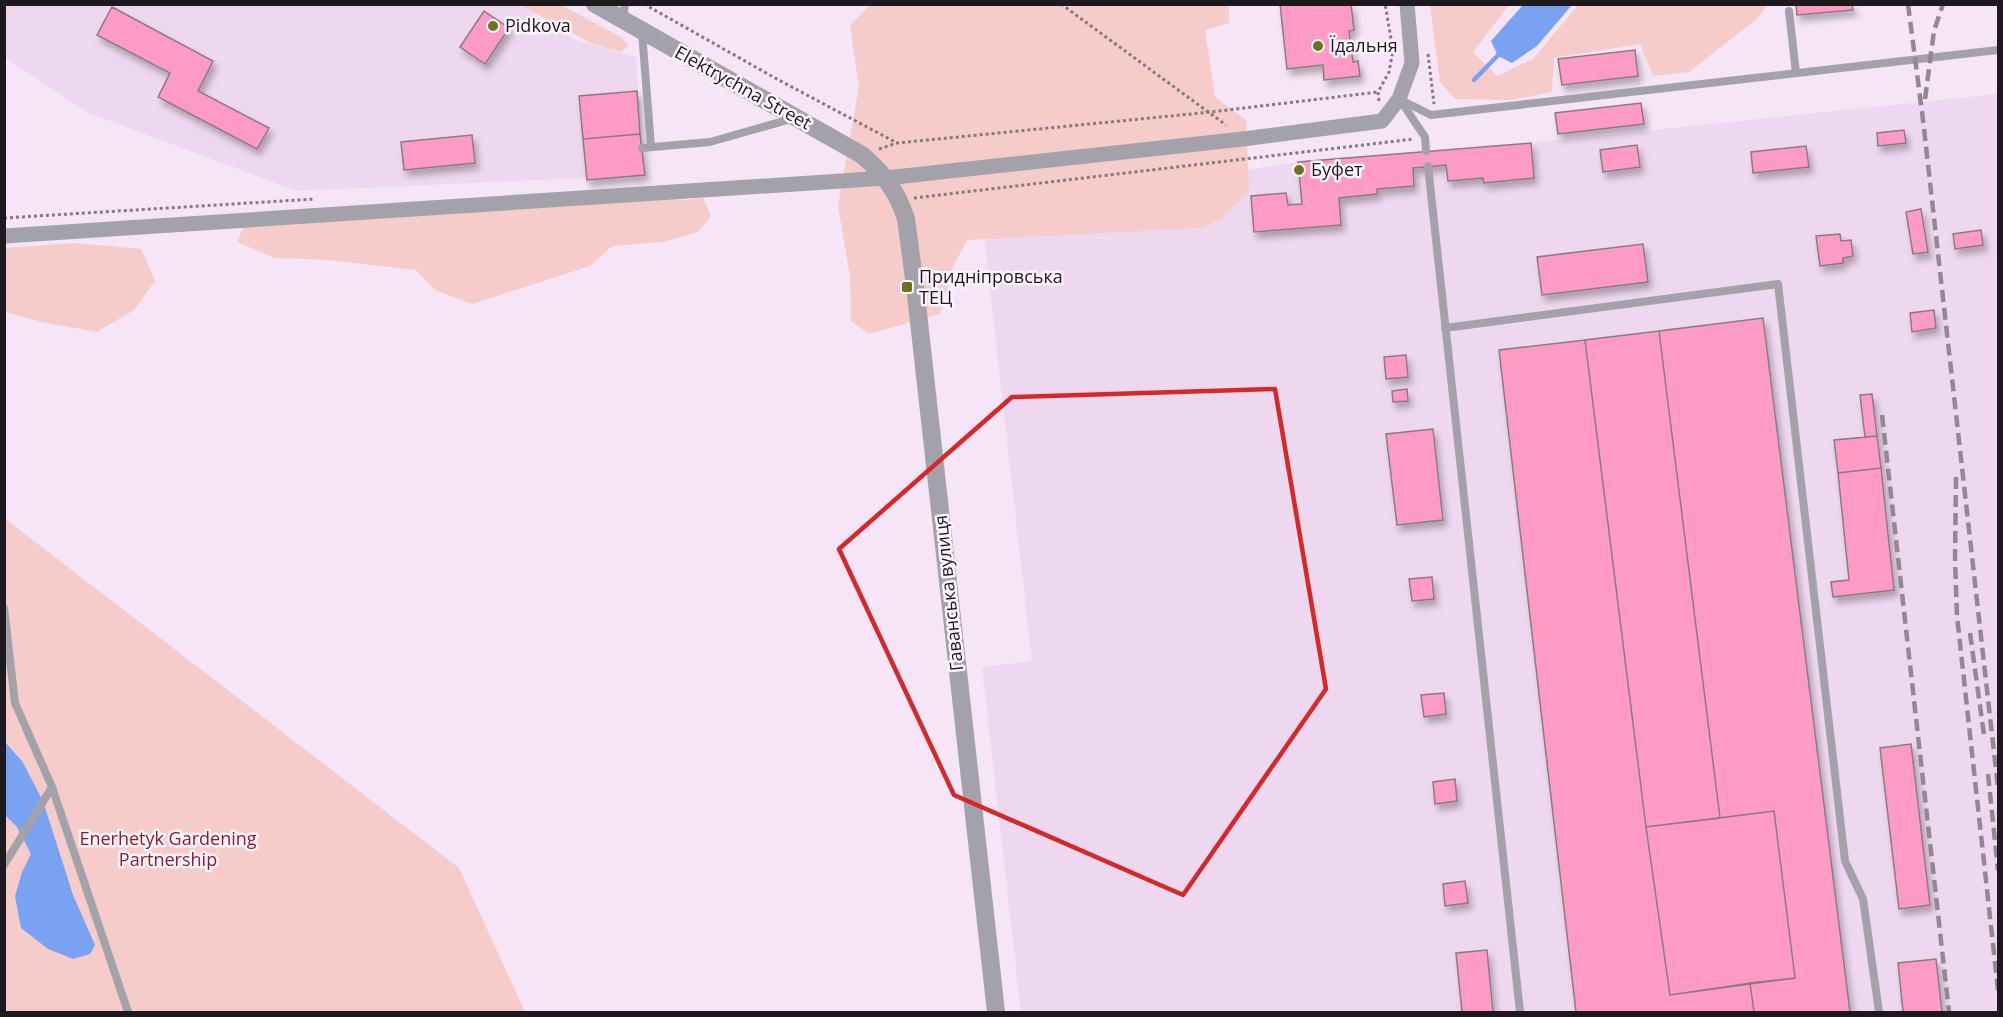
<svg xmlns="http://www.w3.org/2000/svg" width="2003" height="1017" font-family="'Open Sans',sans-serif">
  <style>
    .built { fill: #edd8ef }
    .green { fill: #f5ccc9 }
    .water { fill: #79a2f2 }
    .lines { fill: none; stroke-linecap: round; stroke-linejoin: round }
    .stream { stroke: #79a2f2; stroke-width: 4.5 }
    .building { fill: #fd9bc5; stroke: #8d7980; stroke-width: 1.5; filter: url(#shadow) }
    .path { stroke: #837984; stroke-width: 3; stroke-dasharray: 3 3; stroke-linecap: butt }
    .service { stroke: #a3a2aa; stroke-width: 8 }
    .minor { stroke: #a3a2aa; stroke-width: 15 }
    .tertiary { stroke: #a3a2aa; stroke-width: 18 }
    .rail { stroke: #928793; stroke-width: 4.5; stroke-dasharray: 12 6; stroke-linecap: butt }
    .marked { fill: none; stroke: #d62828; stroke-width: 4.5; stroke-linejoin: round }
    .poi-dot { fill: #6c731a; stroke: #fef5ff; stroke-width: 2 }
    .labels { text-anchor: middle; stroke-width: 5; stroke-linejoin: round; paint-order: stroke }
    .poi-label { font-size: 18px; fill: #1e191f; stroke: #fef5ff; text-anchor: start }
    .street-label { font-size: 18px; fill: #1e191f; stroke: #fef5ff }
    .park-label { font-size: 18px; fill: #931923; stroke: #fef5ff }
  </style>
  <defs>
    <filter id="shadow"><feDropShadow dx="3.5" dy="6" stdDeviation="3" flood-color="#0004"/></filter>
  </defs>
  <rect width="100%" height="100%" fill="#f5e5f6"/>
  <path class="built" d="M4 5H518L576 40 636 57 645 175 297 191 89 113 5 58Z
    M1998 94V1012H1021L982 667 1032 661 981 210 1298 162 1531 143Z"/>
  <path class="green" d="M519 5H561L621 37 629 45 621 52 593 44Z
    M870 5H1229V23L1205 30 1215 97 1246 120 1249 190 1221 219 1202 228 967 240 954 265 940 314 869 334 851 321 850 276 838 206 859 87 850 26Z
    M1430 5H1509L1473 52 1497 76 1533 59 1578 5H1767L1758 18 1689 72 1653 76 1640 44 1554 58 1552 92 1511 100 1455 99 1440 82Z
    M648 198 683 200 703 198 711 216 698 232 663 242 612 246 590 266 472 304 435 290 416 270 327 260 275 258 237 242 243 228 255 224Z
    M76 243 141 249 155 281 134 310 97 332 42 322 5 312V248Z
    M4 518 459 868 525 1012H5Z"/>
  <path class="water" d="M1523 5H1572L1537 46 1512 63 1498 56 1491 41Z
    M4 741 22 761 43 801 73 895 95 945 90 954 73 959 48 949 21 928 15 896 22 872 31 854 17 827 5 815Z"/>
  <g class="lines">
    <path class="stream" d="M1474 80 1501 52"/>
  </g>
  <path class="building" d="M1280 4H1351L1354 30 1349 31 1353 62 1358 61 1360 76 1324 80 1323 65 1287 69Z
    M1796 4H1852L1853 10 1797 15Z
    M112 7 213 61 198 91 269 128 257 149 158 97 170 73 97 35Z
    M484 11 509 28 485 64 460 47Z
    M1635 50 1638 76 1562 85 1558 59Z
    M637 91 640 134 583 139 579 96Z
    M1641 103 1644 124 1558 134 1555 113Z
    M1904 130 1906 143 1878 146 1877 133Z
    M640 134 645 175 587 180 583 139Z
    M472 135 475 163 404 170 401 142Z
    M1531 143 1534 178 1484 183 1483 178 1448 181 1446 165 1413 168 1414 186 1377 189V194L1339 198 1341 225 1254 232 1251 196 1286 193 1288 205 1302 204 1298 162Z
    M1637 145 1640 167 1603 172 1600 150Z
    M1806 146 1809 167 1753 173 1751 152Z
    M1921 209 1928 252 1913 254 1906 212Z
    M1981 230 1983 245 1955 249 1953 234Z
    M1840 234 1841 241 1851 240 1853 256 1843 258V263L1820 266 1816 236Z
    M1643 244 1648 282 1542 295 1537 257Z
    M1934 310 1936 328 1912 332 1910 313Z
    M1763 318 1850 1012H1754L1750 983 1795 978 1774 811 1720 818 1659 331Z
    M1659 331 1720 818 1646 827 1585 340Z
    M1585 340 1646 827 1670 995 1750 983 1754 1012H1576L1499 350Z
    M1406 355 1408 377 1386 379 1384 357Z
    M1407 389 1408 401 1393 402 1392 391Z
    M1872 394 1877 436 1865 437 1860 395Z
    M1433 429 1443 520 1397 525 1386 434Z
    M1877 436 1881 468 1838 473 1834 440Z
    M1881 468 1894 590 1833 597 1831 582 1849 580 1838 473Z
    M1432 577 1434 599 1412 601 1409 579Z
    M1444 693 1446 714 1424 717 1421 695Z
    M1911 744 1930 905 1899 909 1880 748Z
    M1455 779 1457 801 1435 804 1433 782Z
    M1774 811 1795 978 1670 995 1646 827Z
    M1465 881 1468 903 1445 906 1443 884Z
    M1487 950 1493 1012H1462L1456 953Z
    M1936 959 1942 1012H1903L1898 963Z"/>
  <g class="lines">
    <path class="path" d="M644 4 775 78 897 143
      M1061 4 1226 125
      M1428 54 1434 104
      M1379 101 1378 92 1389 72 1393 50 1385 4
      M879 149 897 143 1211 112 1378 92
      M914 198 1414 139
      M4 218 315 199"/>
    <path class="service" d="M1789 11 1796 73
      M623 19 625 4
      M642 32 651 147
      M1399 99 1431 115 1998 50
      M1400 100 1425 137 1426 151
      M642 148 710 142 791 119
      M1428 166 1520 1012
      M1445 328 1778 284 1845 861 1863 899 1879 1012
      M4 608 15 703 52 787 128 1012
      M4 865 52 787"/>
    <path class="minor" d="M4 236 886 178 1243 139 1382 121 1399 99 1412 63 1407 4"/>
    <path class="tertiary" d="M595 4 862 155C884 174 897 191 906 219L915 286 996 1012"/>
    <path class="rail" d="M1908 4 1923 120 1998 788
      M1925 99 1934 31 1943 4
      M1882 415 1949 1012
      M1956 477 1955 559 1957 616 1998 990
      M1970 633 1984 735
      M1988 774 1998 870"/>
  </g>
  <path class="marked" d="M1275 389 1326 689 1183 895 954 795 839 549 1012 397Z"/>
  <g class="poi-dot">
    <circle cx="493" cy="26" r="6"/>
    <circle cx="1318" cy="46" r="6"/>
    <circle cx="1299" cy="170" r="6"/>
    <rect x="901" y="281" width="12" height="12" rx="3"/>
  </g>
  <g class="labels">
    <g class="poi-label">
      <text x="505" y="32">Pidkova</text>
      <text x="1330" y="52">Їдальня</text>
      <text x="1311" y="176">Буфет</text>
      <text x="919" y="283">Придніпровська<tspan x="919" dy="21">ТЕЦ</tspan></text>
    </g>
    <g class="street-label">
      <text transform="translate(743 88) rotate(29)" y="6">Elektrychna Street</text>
      <text transform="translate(949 593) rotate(-96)" y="6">Гаванська вулиця</text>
    </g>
    <g class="park-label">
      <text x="168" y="845">Enerhetyk Gardening<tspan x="168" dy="21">Partnership</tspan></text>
    </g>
  </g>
  <rect width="2003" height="1017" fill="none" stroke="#1e191f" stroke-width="12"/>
</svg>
